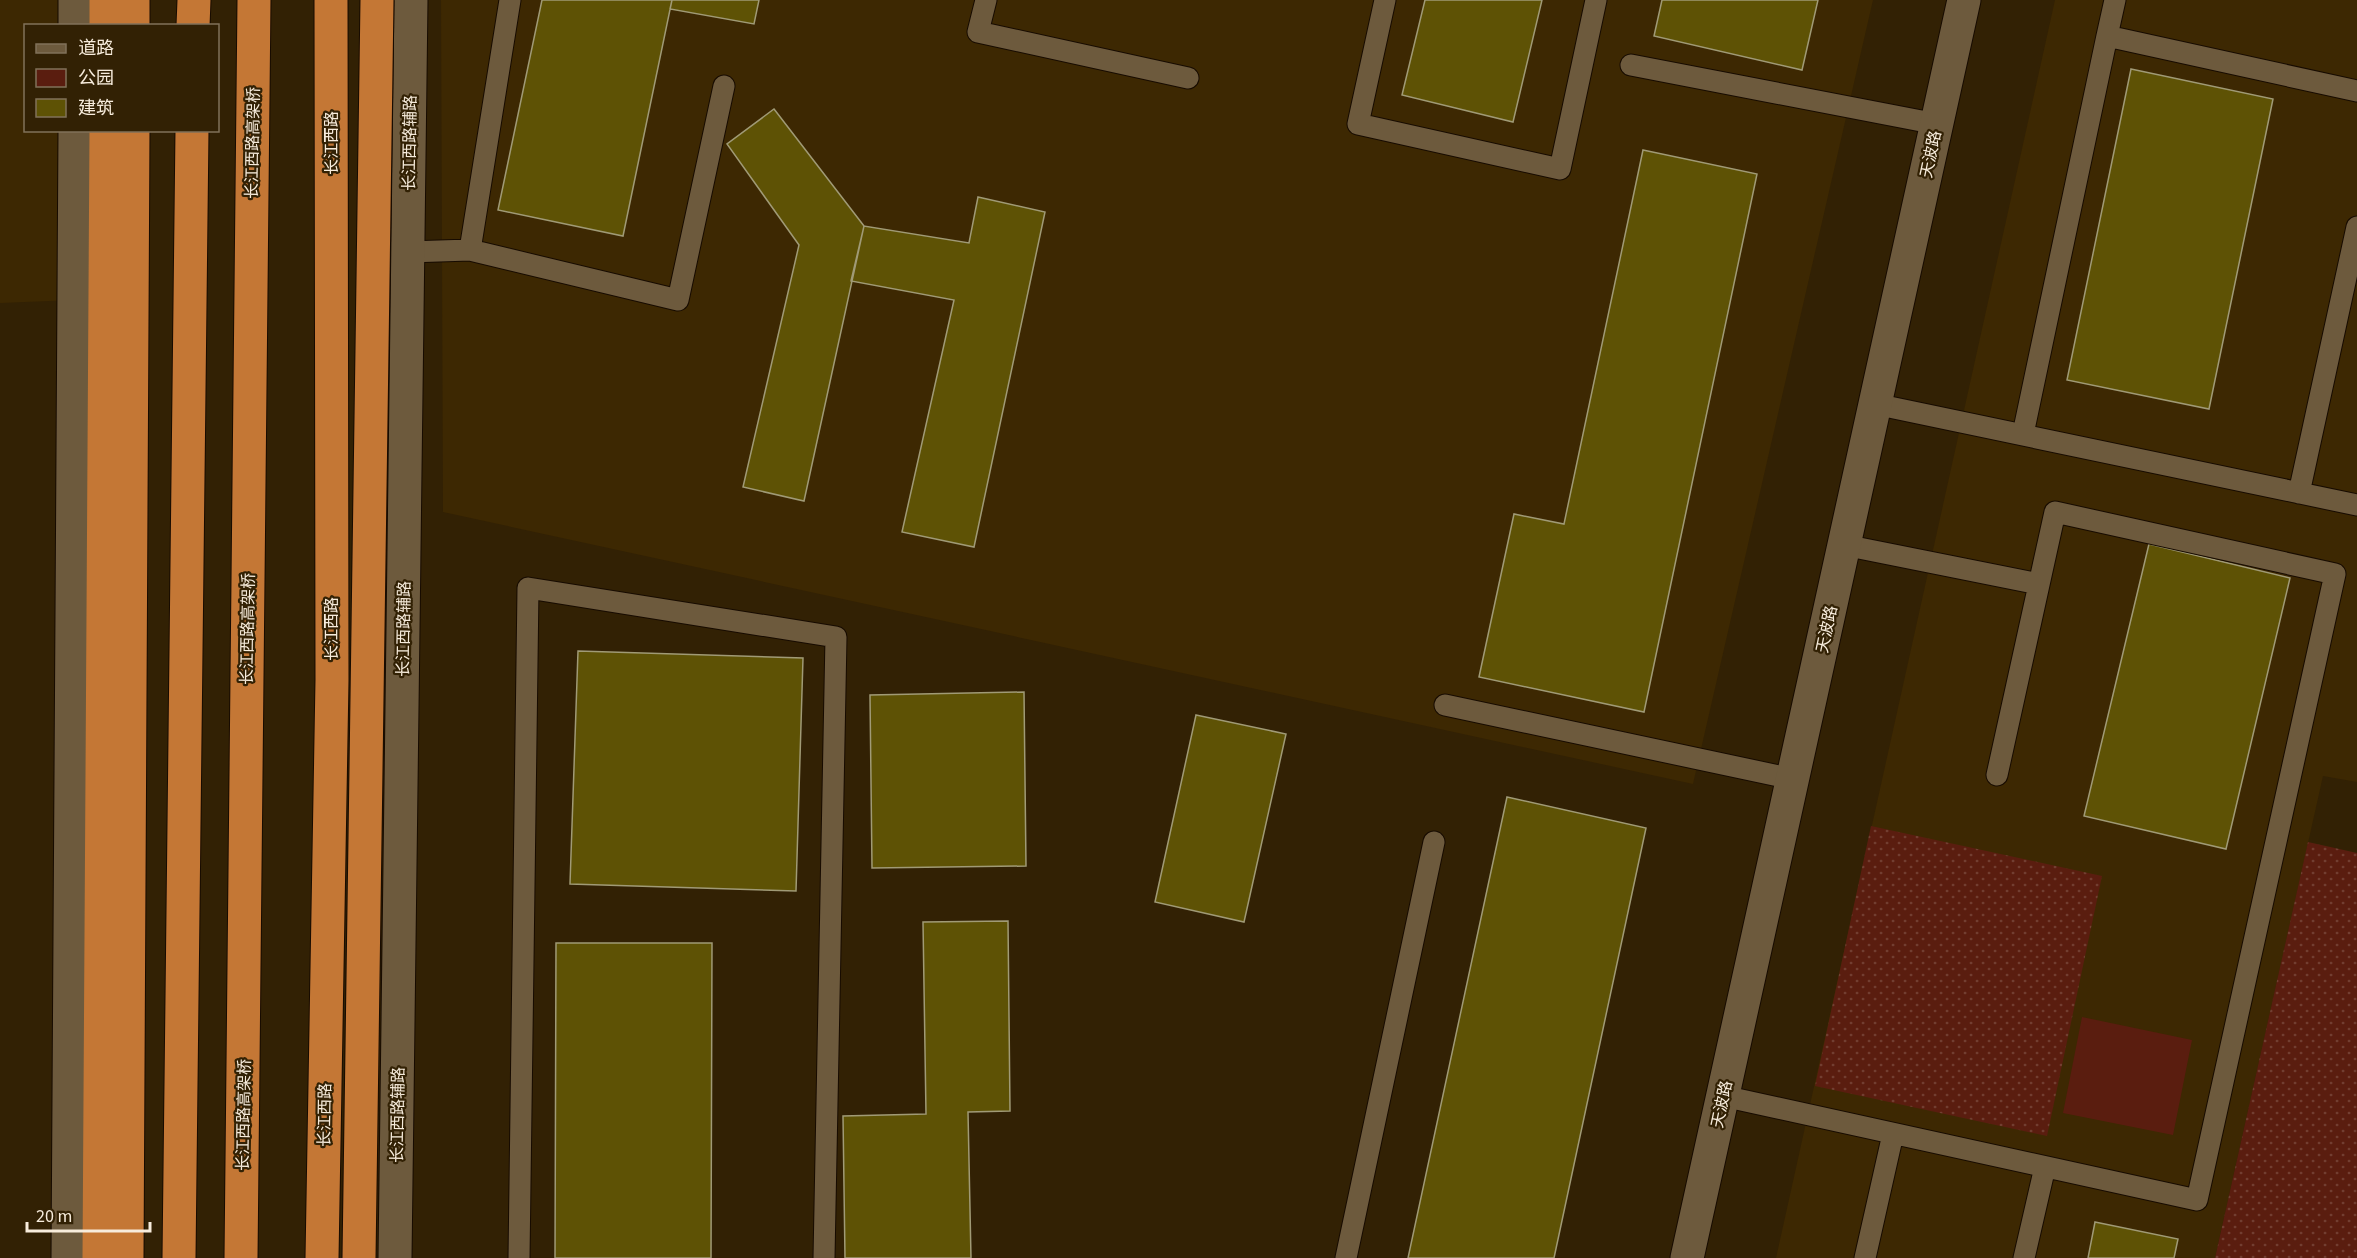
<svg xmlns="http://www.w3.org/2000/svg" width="2357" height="1258" font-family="'Source Sans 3','Noto Sans SC',sans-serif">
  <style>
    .built { fill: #3d2802 }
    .green { fill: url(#green-dots) }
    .pitch { fill: #5a1d0f }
    .building { fill: #5e5205; stroke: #a09a76; stroke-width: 1.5 }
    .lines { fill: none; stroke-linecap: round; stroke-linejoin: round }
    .service-casing { stroke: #170b00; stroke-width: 23 }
    .minor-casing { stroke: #170b00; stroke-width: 35 }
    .tertiary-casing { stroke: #170b00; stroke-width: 35 }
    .trunk-casing { stroke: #170b00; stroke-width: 35 }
    .service { stroke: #6d5a3d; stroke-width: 21 }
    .minor { stroke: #6d5a3d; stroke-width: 33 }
    .tertiary { stroke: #6d5a3d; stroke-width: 33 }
    .trunk { stroke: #c47735; stroke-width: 33 }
    .trunk-bridge-casing { stroke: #170b00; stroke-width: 35; stroke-linecap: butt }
    .trunk-bridge { stroke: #c47735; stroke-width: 33 }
    .labels { text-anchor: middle; stroke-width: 4.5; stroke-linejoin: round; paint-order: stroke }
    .street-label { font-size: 16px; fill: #f7ecdc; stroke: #322104 }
  </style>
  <defs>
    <pattern id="green-dots" width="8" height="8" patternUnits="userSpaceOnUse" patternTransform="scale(1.5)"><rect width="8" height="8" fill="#5a1d0f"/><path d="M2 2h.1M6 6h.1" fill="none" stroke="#723e31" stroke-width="1.8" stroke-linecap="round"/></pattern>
  </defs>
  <rect width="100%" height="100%" fill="#322104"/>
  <path class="built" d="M0 0H75V25L26 26V130L75 131 74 300 0 303Z
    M441 0H1873L1693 784 443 512Z
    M2055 0H2357V782L2323 776 2215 1258H1776Z"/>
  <path class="green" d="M1871 826 2102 876 2047 1136 1815 1086Z
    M2308 842 2357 853V1258H2215Z"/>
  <path class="pitch" d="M2082 1017 2192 1040 2173 1135 2063 1113Z"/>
  <path class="building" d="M542 0H672L623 236 498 210Z
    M672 0H759L754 24 670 9Z
    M1425 0H1542L1513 122 1402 95Z
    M1662 0H1818L1802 70 1654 36Z
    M2131 69 2273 99 2209 409 2067 380Z
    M774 109 864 226 804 501 743 487 799 245 727 144Z
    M1643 150 1757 174 1644 712 1479 677 1514 514 1564 524Z
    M978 197 1045 212 974 547 902 532 954 300 851 281 864 226 969 243Z
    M2149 544 2290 578 2226 849 2084 816Z
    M578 651 803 658 796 891 570 884Z
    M1024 692 1026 866 872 868 870 695Z
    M1196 715 1286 734 1244 922 1155 902Z
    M1507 797 1646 828 1554 1258H1408Z
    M1008 921 1010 1111 968 1112 971 1258H845L843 1116 926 1114 923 922Z
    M556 943H712L711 1258H555Z
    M2095 1222 2178 1239 2174 1258H2088Z"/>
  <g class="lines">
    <defs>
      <path id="service" d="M986 0 978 32 1188 78
        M1385 0 1358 124 1560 169 1596 0
        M2107 36 2115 0
        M1631 65 1937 124
        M470 250 678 300 724 86
        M408 252 470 250 510 0
        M1875 404 2357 505
        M2023 434 2107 36 2357 91
        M2299 493 2357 227
        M1844 545 2039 584
        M1445 705 1793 779
        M1723 1096 2197 1200 2335 574 2055 512 1997 775
        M519 1258 528 588 836 637 824 1258
        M1346 1258 1434 842
        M1865 1258 1893 1134
        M2024 1258 2045 1167"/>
      <path id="minor" d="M75 26V0
        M68 1258 75 130
        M395 1258 411 0"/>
      <path id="tertiary" d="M1687 1258 1964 0"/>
      <path id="trunk" d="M106 26V0
        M133 26V0
        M193 26 194 0
        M99 1258 106 130
        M127 1258 133 130
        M179 1258 192 130
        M241 1258 254 0
        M322 1258 332 680 331 0"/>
    </defs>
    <use href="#service" class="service-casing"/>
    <use href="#minor" class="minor-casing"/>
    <use href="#tertiary" class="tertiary-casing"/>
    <use href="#trunk" class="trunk-casing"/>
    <use href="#service" class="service"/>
    <use href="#minor" class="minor"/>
    <use href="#tertiary" class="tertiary"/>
    <use href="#trunk" class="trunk"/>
    <defs>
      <path id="trunk-bridge" d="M359 1258 377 0"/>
    </defs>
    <use href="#trunk-bridge" class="trunk-bridge-casing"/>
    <use href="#trunk-bridge" class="trunk-bridge"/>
  </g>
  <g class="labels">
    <g class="street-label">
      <text transform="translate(252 143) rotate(-89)" y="6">长江西路高架桥</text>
      <text transform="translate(331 143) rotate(-90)" y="6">长江西路</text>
      <text transform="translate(409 143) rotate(-89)" y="6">长江西路辅路</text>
      <text transform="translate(1930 154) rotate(-78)" y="6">天波路</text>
      <text transform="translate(247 629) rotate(-89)" y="6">长江西路高架桥</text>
      <text transform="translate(331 629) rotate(-90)" y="6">长江西路</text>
      <text transform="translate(403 629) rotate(-89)" y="6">长江西路辅路</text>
      <text transform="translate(1826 629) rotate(-78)" y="6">天波路</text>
      <text transform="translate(1721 1104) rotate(-78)" y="6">天波路</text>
      <text transform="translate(243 1115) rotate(-89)" y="6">长江西路高架桥</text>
      <text transform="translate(324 1115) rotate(-89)" y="6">长江西路</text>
      <text transform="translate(397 1115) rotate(-89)" y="6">长江西路辅路</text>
    </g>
  </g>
  <rect x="24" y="24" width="195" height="108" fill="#322104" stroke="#81725a" stroke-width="1.5"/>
  <rect x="36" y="44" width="30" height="9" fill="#6d5a3d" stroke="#81725a" stroke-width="1.5"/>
  <text x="78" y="54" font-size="18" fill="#f7ecdc">道路</text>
  <rect x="36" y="69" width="30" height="18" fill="#5a1d0f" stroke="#81725a" stroke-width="1.5"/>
  <text x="78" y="84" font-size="18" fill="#f7ecdc">公园</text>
  <rect x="36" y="99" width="30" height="18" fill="#5e5205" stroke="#81725a" stroke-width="1.5"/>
  <text x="78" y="114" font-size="18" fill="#f7ecdc">建筑</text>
  <path d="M27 1222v9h123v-9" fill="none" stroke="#f7ecdc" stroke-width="3"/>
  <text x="36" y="1222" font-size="18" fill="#f7ecdc" stroke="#322104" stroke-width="4.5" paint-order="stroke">20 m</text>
</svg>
